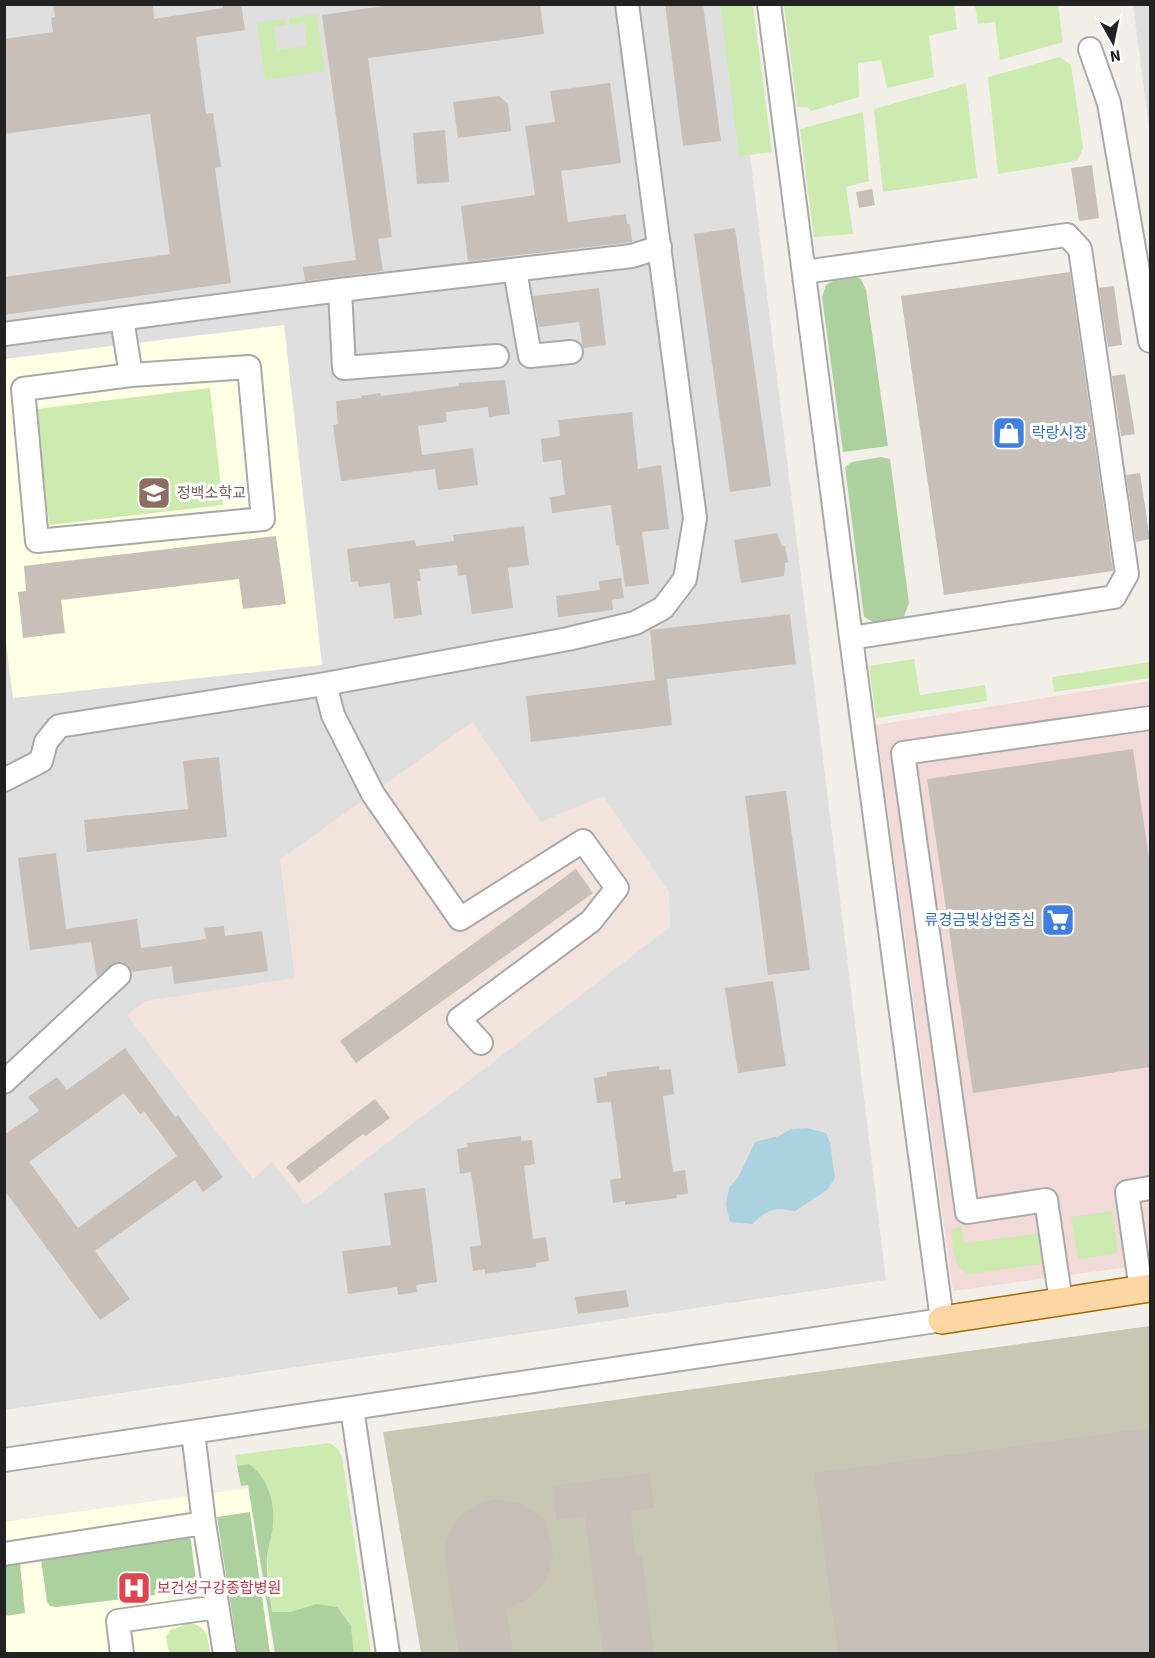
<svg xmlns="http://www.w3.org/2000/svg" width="1155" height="1658" font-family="'Source Sans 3','Noto Sans KR',sans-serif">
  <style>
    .residential { fill: #e0dfdf }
    .commercial { fill: #f2dad9 }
    .education { fill: #ffffe5 }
    .military { fill: #f3e3dd }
    .construction { fill: #c7c7b4 }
    .grass { fill: #cdebb0 }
    .forest { fill: #add19e }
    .water { fill: #aad3df }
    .building { fill: #c7bfb8; fill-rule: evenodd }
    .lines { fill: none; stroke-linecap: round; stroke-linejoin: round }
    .minor-casing { stroke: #a9a9a9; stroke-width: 26 }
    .major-casing { stroke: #a06b00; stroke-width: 30 }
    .minor { stroke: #fff; stroke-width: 22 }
    .major { stroke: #fcd6a4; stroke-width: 27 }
    .labels { text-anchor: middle; stroke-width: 6; stroke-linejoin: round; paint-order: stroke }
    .shop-label { font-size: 15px; fill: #366cbe; stroke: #fff; text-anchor: start }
    .education-label { font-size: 15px; fill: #785e54; stroke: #fff; text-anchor: start }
    .health-label { font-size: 15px; fill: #be3a42; stroke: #fff; text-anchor: start }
  </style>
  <rect width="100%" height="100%" fill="#f2efe9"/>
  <path class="residential" d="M4 5H732L886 1280 5 1410Z
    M1133 5H1150V135L1136 28Z"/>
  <path class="commercial" d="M1150 681V1264L953 1291 876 725Z"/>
  <path class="education" d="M284 325 322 665 13 698 4 627V359Z
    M248 1488 273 1653H5L4 1522Z"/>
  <path class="military" d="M472 722 541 822 603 796 669 892 670 927 306 1205 272 1162 253 1179 127 1015 146 1001 295 978 280 860Z"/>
  <path class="construction" d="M1150 1326V1653H421L383 1432Z"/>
  <path class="grass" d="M720 5H753L772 152 739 156Z
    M784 5H954L957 29 929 36 934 77 887 88 881 60 858 63 859 97 811 111 807 107H797Z
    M975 5H1058L1063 42 1000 60 995 22 978 24Z
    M317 14 325 71 265 80 257 23 285 19 286 25 274 27 277 50 307 46 304 23 290 25 289 18Z
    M1060 57 1071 65 1083 148 1077 161 998 174 988 77Z
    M966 83 977 178 883 192 874 109Z
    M863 112 869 181 846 187 853 234 814 237 800 129Z
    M210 388 223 505 49 525 36 409Z
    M914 659 920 695 985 685 987 701 876 718 869 666Z
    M1150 662V678L1054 692 1052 677Z
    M1112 1211 1118 1253 1078 1259 1071 1217Z
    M961 1226 964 1243 1043 1233 1049 1263 969 1274C952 1268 953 1246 951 1230Z
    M330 1443 338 1449 342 1456 371 1653H354L351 1626 316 1604 290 1612 272 1613 267 1556 272 1532 249 1464 237 1466 235 1455Z
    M189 1623C207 1625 208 1638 210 1653H169L166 1637 170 1630Z"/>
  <path class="forest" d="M853 276 861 279 866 290 888 446 843 452 822 297 826 285 840 277Z
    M881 457 890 459 909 603 903 619 877 624 864 617 845 467 852 462Z
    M249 1464C271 1481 276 1507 272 1532 271 1540 268 1548 267 1556 266 1574 270 1594 272 1612H290L316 1604 337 1607 351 1626 354 1653H275L248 1485 241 1486 237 1466Z
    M250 1512 270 1653H238L217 1517Z
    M187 1535 191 1540 196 1581 190 1591 56 1607 50 1606 47 1602 41 1559Z
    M5 1557 16 1559 20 1564 25 1613 5 1616Z"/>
  <path class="water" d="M807 1128 826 1133 830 1143 835 1178 827 1190 795 1211C774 1207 768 1209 752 1224L730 1222 726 1205 729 1188 739 1176 755 1142 779 1136 791 1129Z"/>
  <path class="building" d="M53 4H153L154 19 223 8 222 4H241L245 30 196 37 206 114 213 113 221 167 215 168 231 283 4 315V277L170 254 150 114 4 134V39L53 32 51 18 55 17Z
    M396 4H540L544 34 368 58 392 237 378 239 383 271 305 281 303 267 356 260 322 15Z
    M665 4H703L721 141 683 146Z
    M610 83 621 163 561 171 568 222 626 214 627 224H630L632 242 468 261 461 206 535 195 525 126 555 122 550 91Z
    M499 96 508 104 511 131 458 138 453 102Z
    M445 130 449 182 417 184 413 133Z
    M1092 165 1099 218 1079 221 1071 168Z
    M872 189 875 205 859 208 856 192Z
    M735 228 771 486 730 492 694 234Z
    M1070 272 1113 571 944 595 901 296Z
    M1114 286 1122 345 1108 347 1099 288Z
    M599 288 606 345 583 348 579 322 539 327 533 296Z
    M1125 374 1135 434 1121 436 1112 376Z
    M505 380 510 414 489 417 488 407 446 412 447 422 418 426 422 455 473 448 478 485 438 490 435 469 341 481 333 425 338 424 336 401 362 398 361 396 380 393 381 396 459 386V383Z
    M632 412 638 469 661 465 669 529 642 532 649 584 625 587 619 545 616 546 611 505 552 513 550 497 565 495 561 460 543 462 541 439 560 436 558 420Z
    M1140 473 1150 539 1136 542 1126 475Z
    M524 526 529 565 508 568 513 608 472 614 466 575 458 576 457 565 419 569 421 581H417L422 615 394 619 390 583 359 587 358 581 351 582 347 549 415 540 416 546 454 541 453 535Z
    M777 533 782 546H785L788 562 785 563 784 576 741 583 734 540Z
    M276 536 286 604 243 609 239 579 61 600 65 633 23 638 18 592 26 591 24 566Z
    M621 578 624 598 612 600 613 610 558 617 556 596 600 590 599 581Z
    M790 614 796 664 667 679 672 725 531 742 526 696 655 680 650 630Z
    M1133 749 1150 865V1067L973 1093 927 779Z
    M219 757 227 837 87 852 84 820 188 809 183 761Z
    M786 791 810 970 768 975 745 796Z
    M56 853 66 929 137 919 141 948 206 939 204 928 224 926 225 936 262 931 268 971 174 984 172 966 132 972 128 965 122 962H117L97 977 91 942 30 950 18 858Z
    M576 869 593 893 356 1063 340 1041Z
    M773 981 786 1066 738 1073 725 988Z
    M125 1048 175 1117 178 1115 223 1177 203 1192 195 1180 95 1251 130 1299 100 1320 4 1190V1135L39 1111 28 1097 57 1077 67 1090ZM124 1093 140 1114 144 1111 177 1156 78 1228 29 1162Z
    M659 1066V1070L671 1069 674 1094 663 1096 673 1172 685 1170 688 1194 676 1195 677 1198 625 1205V1201L613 1203 610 1180 621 1178 611 1102 597 1103 594 1078 607 1076V1072Z
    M375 1099 390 1118 366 1136 363 1134 299 1183 286 1167Z
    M521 1136V1141L532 1140 535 1164 524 1166 533 1239 546 1237 549 1261 536 1263V1267L485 1274V1269L473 1271 470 1247 481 1245 471 1172 460 1174 457 1149 468 1147 467 1143Z
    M425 1188 437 1282 416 1285 417 1292 398 1295 397 1287 348 1294 342 1251 391 1245 384 1193Z
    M626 1290 629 1307 578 1314 575 1297Z
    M1150 1428V1653H838L814 1473Z
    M650 1473 654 1507 630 1511 636 1557H642L654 1653H603L585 1516 557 1520 552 1486Z
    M496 1499 521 1504 544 1518 552 1544 553 1557 550 1569 545 1581 537 1591 527 1599 506 1609 513 1653H459L444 1551 448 1537 453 1525 461 1515 483 1502Z"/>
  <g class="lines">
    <defs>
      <path id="minor" d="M1090 49 1109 103 1150 341
        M515 270 530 356 571 352
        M804 272 1067 235 1080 249 1127 574 1114 597 851 638
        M340 290 344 368 497 356
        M122 319 131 375 249 367 263 519 37 541 23 389 131 375
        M4 334 340 290 632 256 660 247
        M325 684 333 715 373 794 460 919 583 841 617 888 591 921 459 1019 481 1043
        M4 780 41 761 46 742 59 726 325 684 568 639 635 623 663 608 685 579 695 518 627 4
        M4 1082 119 975
        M1141 1290 1127 1192 1150 1188
        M1061 1302 1046 1200 967 1212 903 753 1150 718
        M352 1408 388 1654
        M4 1460 942 1320 851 638 769 4
        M204 1523 225 1654
        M4 1554 204 1523 193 1432
        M122 1654 118 1621 217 1607"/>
      <path id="major" d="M942 1320 1150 1288"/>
    </defs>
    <use href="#minor" class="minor-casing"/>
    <use href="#major" class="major-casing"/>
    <use href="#minor" class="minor"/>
    <use href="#major" class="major"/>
  </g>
  <defs>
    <symbol id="shop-square" viewBox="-11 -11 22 22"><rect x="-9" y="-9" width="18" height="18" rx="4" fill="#3f7fe0" stroke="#fff"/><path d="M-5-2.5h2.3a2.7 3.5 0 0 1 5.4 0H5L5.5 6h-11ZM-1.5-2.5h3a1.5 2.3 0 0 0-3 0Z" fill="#fff"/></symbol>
    <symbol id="school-square" viewBox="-11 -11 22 22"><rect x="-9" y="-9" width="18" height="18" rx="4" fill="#8d6e63" stroke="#fff"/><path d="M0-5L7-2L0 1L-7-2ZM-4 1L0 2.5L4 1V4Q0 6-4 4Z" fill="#fff"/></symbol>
    <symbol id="supermarket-square" viewBox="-11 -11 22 22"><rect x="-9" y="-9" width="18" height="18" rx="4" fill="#3f7fe0" stroke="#fff"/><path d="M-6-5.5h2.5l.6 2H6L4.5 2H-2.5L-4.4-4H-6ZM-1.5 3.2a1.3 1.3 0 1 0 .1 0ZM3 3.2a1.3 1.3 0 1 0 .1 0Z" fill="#fff"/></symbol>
    <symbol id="hospital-square" viewBox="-11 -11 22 22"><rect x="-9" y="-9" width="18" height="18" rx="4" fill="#e0444e" stroke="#fff"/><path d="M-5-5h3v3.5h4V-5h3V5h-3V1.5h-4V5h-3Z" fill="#fff"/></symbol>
  </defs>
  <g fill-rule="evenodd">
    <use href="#shop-square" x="990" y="414" width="38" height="38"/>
    <use href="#school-square" x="135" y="474" width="38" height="38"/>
    <use href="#supermarket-square" x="1039" y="901" width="38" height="38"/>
    <use href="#hospital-square" x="115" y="1569" width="38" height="38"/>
  </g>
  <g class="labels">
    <g class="shop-label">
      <text x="1032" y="438">락랑시장</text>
      <text x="1035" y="925" text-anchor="end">류경금빛상업중심</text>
    </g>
    <g class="education-label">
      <text x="177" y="498">정백소학교</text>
    </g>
    <g class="health-label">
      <text x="157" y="1593">보건성구강종합병원</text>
    </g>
  </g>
  <rect width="1155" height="1658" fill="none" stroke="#222222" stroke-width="12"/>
  <g transform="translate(1113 42) rotate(171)" stroke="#ffffff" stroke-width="4.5" paint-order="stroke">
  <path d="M0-4.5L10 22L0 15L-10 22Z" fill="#222222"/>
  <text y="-9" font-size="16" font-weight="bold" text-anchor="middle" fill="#222222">N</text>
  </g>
</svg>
